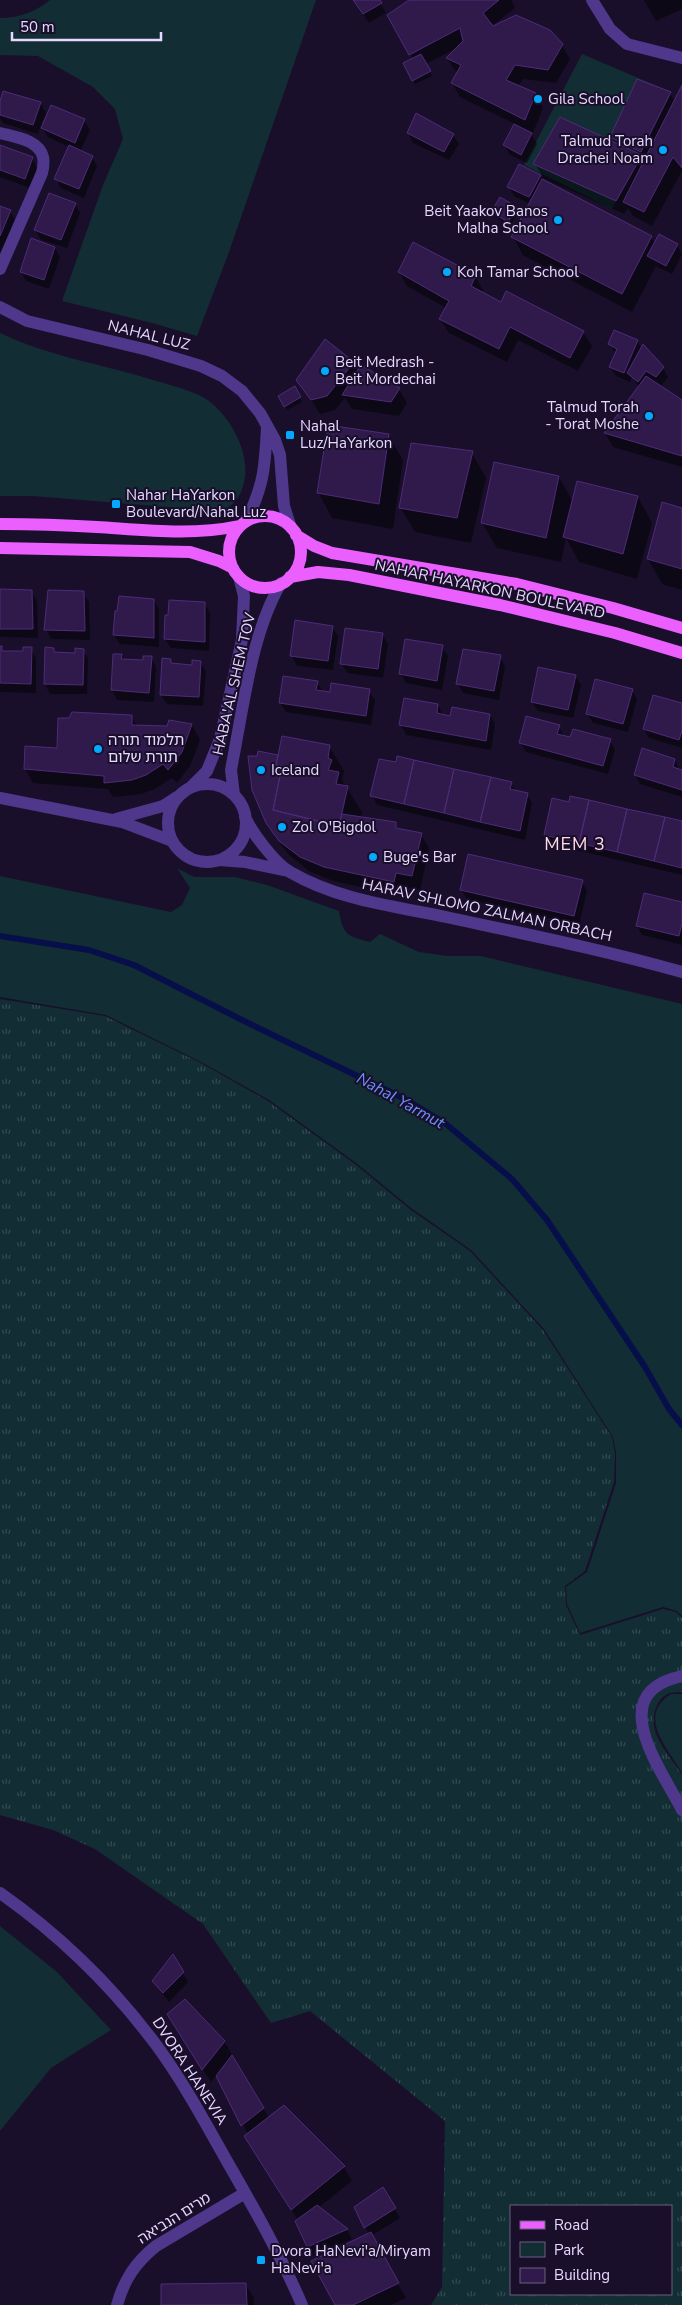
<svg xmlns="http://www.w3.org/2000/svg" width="682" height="2305" font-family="'Nunito Sans','Noto Sans Hebrew',sans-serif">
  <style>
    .grass { fill: url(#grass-tufts); fill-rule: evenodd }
    .park { fill: #122d34 }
    .shadow { fill: #0007 }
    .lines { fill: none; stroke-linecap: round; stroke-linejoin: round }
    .stream { stroke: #070f4b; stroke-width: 6 }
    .building { fill: #301a4c; stroke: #4e2b79 }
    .minor { stroke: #4f378c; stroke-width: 12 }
    .major { stroke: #eb5fff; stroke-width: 12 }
    .poi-dot { fill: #04a8ff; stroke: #1a0f2a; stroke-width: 2 }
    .labels { text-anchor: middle; stroke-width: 4; stroke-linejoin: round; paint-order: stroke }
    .poi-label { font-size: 15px; fill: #e6d8ff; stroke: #1a0f2a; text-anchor: start }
    .street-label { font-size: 15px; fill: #e6d8ff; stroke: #1a0f2a }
    .water-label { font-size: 16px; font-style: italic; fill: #6692ff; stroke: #1a0f2a }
    .quarter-label { font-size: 18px; letter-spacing: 1px; fill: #ffdae8; stroke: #1a0f2a }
  </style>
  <defs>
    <pattern id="grass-tufts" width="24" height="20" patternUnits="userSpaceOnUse" patternTransform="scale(1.25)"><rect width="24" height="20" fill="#122d34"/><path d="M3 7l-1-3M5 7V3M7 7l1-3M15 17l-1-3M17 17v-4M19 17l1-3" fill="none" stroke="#344b52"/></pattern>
  </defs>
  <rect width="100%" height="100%" fill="#1a0f2a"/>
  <path class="grass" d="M0 999 105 1016 201 1063 268 1101 355 1164 411 1210 470 1251 543 1330 612 1437 615 1454 614 1482 585 1571 565 1586 566 1605 580 1635 663 1609 676 1612 682 1618V1692C679 1692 674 1692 670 1693 654 1698 650 1722 657 1736 663 1750 674 1762 682 1775V2305H431L442 2287 445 2121 310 2011 271 2023 203 1924 95 1849 53 1830 0 1815ZM511 2206H671V2294H511Z"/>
  <path class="park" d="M50 0H316L229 252 197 336 152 323 62 301 103 185 123 139 115 109 93 87 38 56 0 55V18C19 18 35 12 50 0Z
    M582 54 671 92 612 209 524 165Z
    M0 333C50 357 107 365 160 382 176 387 195 391 209 401 230 417 248 449 245 476 243 493 235 509 217 511L33 496H0Z
    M177 868 194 877H235L267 885 339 911C343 936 348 936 370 942L380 934 419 952 447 956H481L682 1004V1616L677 1611 663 1607 580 1633 567 1604 566 1587 587 1572 616 1483V1453L613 1437 544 1329 471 1250 411 1208 356 1163 269 1100 201 1062 106 1015 0 997V876L171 912 182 905 190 888Z
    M671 1694H682V1773C668 1748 636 1716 671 1694Z
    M0 1926 57 1972 111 2030 51 2068 0 2131Z"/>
  <path class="shadow" d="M354 0H378L386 13 369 23Z
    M412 0H511L515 8 492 26 562 45 570 59 556 83 523 79 518 87 535 94 543 108 533 133 530 132 537 144 527 163 510 155 504 145 515 124 460 97 452 83 458 74 447 59 457 48 426 64 432 76 415 84 405 64 413 59 388 15Z
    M644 0H682V9L656 21Z
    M682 87V171L652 226 633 216 628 208 624 214 540 177 542 181 651 237 655 244 677 245 682 254 672 274 656 266 632 312 523 255 513 237 530 204 514 196 509 186 519 166 543 177 535 164 615 144 611 137 670 93 675 102Z
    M40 103 46 113 38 134 3 123 0 118V105Z
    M84 120 90 130 80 152 92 157 97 166 84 198 61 188 56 179 69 147 48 137 42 128Z
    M408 133 453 135 459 144 449 160 413 143Z
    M0 146 32 158 37 168 30 188 0 177Z
    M75 204 80 213 67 248 41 240 35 230Z
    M0 207 10 211 15 221 0 255Z
    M516 208 518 213 510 226 495 217 492 212Z
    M55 248 60 257 49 289 26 281 21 272Z
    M399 272 475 276 483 290 482 293 502 303 583 332 592 346 578 371 518 340 507 362 449 333 440 319 446 308 407 286Z
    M637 341 642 349 663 368 668 377 660 387 682 401V467L613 447 605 433 639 387 632 377 630 382 616 376 610 367 616 354 609 344Z
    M353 363 358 372 362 366 399 389 407 403 399 416 352 409 345 398 335 410 320 414 298 380Z
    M295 388 302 402 287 410 279 397Z
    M388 435 403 460 393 529 332 518 318 492Z
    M472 453 486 478 471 543 415 532 400 507Z
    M559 477 573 502 638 497 652 523 637 579 579 562 566 538 561 562 497 548 482 523Z
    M682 509V590L662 584 648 559Z
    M0 590 31 591 37 601 38 638 0 637Z
    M83 593 89 602 90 640 51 639 46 629Z
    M154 600 159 609V647L120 644 114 635Z
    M204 603 210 613 209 651 171 648 165 639Z
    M332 627 338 636 333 670 297 666 292 656Z
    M382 634 388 644 383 678 347 673 342 664Z
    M442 647 448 656 442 690 406 683 401 674Z
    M0 648 4 652 24 653 31 649 36 658V693L0 692Z
    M46 649H53L56 654H76L83 650 88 659 87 694H50L45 684Z
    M114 655H121L124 660 144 661 151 658 156 667 154 702 117 700 112 690Z
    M500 657 505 666 499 700 463 693 458 684Z
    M171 660 173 665 193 666 200 662 206 671 203 706 167 704 161 695Z
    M575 676 581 685 573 718 538 711 532 702Z
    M317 682 323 692 369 691 375 700 371 725 286 712 280 703Z
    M632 690 637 699 628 732 593 723 587 714Z
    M438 705 443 715 451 717 490 715 495 724 491 750 406 735 401 725Z
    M682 705V748L649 738 644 729Z
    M131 716 137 726 167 728 170 721 192 725 200 740 190 766 177 783 172 778 155 789 141 794 113 797 108 789 33 783 25 769 58 749Z
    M559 726 564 737 610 740 615 750 608 774 526 752 520 742Z
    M329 746 344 771 342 780 362 812 361 818 395 823 399 830 421 834 429 848 420 890 404 887 402 896 333 881 309 871 289 855 275 837 267 822 277 756 278 759Z
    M675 760 680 771H682V797L640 784 635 775Z
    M511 783 516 792 527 794 532 803 525 840 377 805 372 795Z
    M682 822V875L550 844 545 835Z
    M582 882 587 891 579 925 467 899 461 890Z
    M682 903V945L642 935 637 926Z
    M173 1956 188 1982 169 2002 153 1981Z
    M176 2029 224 2041 269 2118 344 2167 352 2181 318 2208 347 2230 352 2239 313 2256 296 2222 298 2220 254 2150 248 2134 217 2075 211 2082Z
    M383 2189 400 2218 371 2236 406 2298 391 2305H336L369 2234 365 2227Z
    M245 2284 254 2298V2305H162Z"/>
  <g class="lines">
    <path class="stream" d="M0 936 89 950 134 965 242 1020 407 1100 446 1124 512 1179 547 1220 645 1367 669 1409 682 1425"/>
  </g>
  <path class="building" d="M353 0H380L382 3 363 14Z
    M409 0H499L483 13 493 26 516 15 550 30 563 44 548 70 515 65 506 80 536 93 525 120 451 83 461 65 446 58 463 41 460 28 409 55 387 15Z
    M421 54 431 71 412 81 403 63Z
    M637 79 671 92 641 152 610 137Z
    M682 85V168L673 157 644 212 623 202Z
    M3 91 41 102 33 125 0 115V101Z
    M51 105 85 119 75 143 41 128Z
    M416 113 454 134 444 152 407 133Z
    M560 117 642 155 616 201 533 164Z
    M514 124 532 133 521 155 503 145Z
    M0 145 33 157 25 179 0 170Z
    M69 145 93 156 79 189 54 179Z
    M519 164 541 175 529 197 507 187Z
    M542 179 652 236 622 294 511 237Z
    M49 193 76 203 61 240 34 230Z
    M500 197 517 207 508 222 491 212Z
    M0 206 11 210 0 236Z
    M659 234 678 244 666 266 647 256Z
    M31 238 55 247 44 280 20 272Z
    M413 242 476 275 471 286 501 302 506 291 584 331 570 358 510 327 499 349 439 319 449 301 398 272Z
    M614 330 638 340 624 373 609 367 617 349 608 344Z
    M325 339 354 362 327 396 311 400 296 380Z
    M643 344 664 367 656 377 646 371 638 382 627 373Z
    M361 365 400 388 391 402 342 395Z
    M646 376 682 400V456L604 433Z
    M295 386 301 397 284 407 278 396Z
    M328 425 389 434 379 504 317 493Z
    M411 443 473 451 457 518 399 508Z
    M494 462 559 476 546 538 481 523Z
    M577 481 638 496 623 554 563 537Z
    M662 502 682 508V569L647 559Z
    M0 589 32 590 33 629H0Z
    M48 590 84 591 85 631 44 630Z
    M119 596 154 599V638L113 635 115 611H117Z
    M169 600 205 602V642L164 639 165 615H168Z
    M295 620 333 626 328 661 290 656Z
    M345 628 383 633 378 669 340 664Z
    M405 639 443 645 437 681 399 674Z
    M0 646H2V651H23V647H32L31 684 0 683Z
    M45 647 54 648V652L75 653V648L84 649 83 685 44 684Z
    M463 649 501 655 494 691 456 684Z
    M113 654H122L121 659 143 660V656H152L149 693 111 690Z
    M162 658 171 659V663L192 665V660L201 661 199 697 160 695Z
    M538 667 576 675 568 710 531 702Z
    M283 676 318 681 316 690 330 692 331 683 370 689 366 716 279 703Z
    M595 679 633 689 623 724 586 714Z
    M653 695 682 703V731L679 740 643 729Z
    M404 698 438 704 437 713 450 716 452 707 490 714 486 741 399 725Z
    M72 712 132 715V725L167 726 169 720 192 724 182 752 168 770 163 764 146 775 132 780 104 783V776L24 769 25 746 57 748 58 718H69Z
    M526 716 560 725 557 734 570 737 573 729 611 739 603 766 519 743Z
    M282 736 330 745 328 758 332 760 328 770 339 772 336 784 348 786 339 826 273 810 282 766 276 765Z
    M642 748 675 759 673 767 682 770V790L634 775Z
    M258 751 278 755 276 765 282 766 273 810 339 826 342 814 396 822V828L422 833 412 876 396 873 394 882 324 867 300 857 279 841 266 823 252 790 248 756H257Z
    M397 756 414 760 404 804 370 796 379 759 396 762Z
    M414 760 454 769 444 813 404 804Z
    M454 769 491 777 480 822 444 813Z
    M491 777 512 782 510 789 528 793 520 831 480 822Z
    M570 796 589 800 579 843 544 835 552 798 569 802Z
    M589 800 627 809 617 852 579 843Z
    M627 809 665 817 654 861 617 852Z
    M665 817 682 821V868L654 861Z
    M468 854 583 880 574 916 460 890Z
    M644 893 682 902V923L679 936 636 926Z
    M173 1954 184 1972 163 1993 152 1981Z
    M185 1999 225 2041 202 2070 167 2014Z
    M232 2055 264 2108 241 2126 216 2076Z
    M284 2105 345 2166 291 2210 244 2136Z
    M383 2187 396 2208 364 2228 354 2207Z
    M317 2205 348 2229 307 2247 295 2221Z
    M371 2232 399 2283 353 2305H335L311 2261Z
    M246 2283 247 2305H161V2284Z"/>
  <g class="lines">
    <path class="minor" d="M592 0 610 29 627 44 682 58
      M0 133C15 137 39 140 43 157 44 162 43 169 42 173L0 269
      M0 307 27 321 148 350 201 366 222 376 242 391 260 413 275 440 280 455 284 506 291 528
      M246 521C264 486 265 466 267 427
      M168 823a39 39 0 1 1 78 0a39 39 0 1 1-78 0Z
      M191 787 207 771 220 739 242 640 244 596 239 577
      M234 795 231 770 233 759C244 703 252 632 281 583
      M0 798 122 822 172 841
      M245 817C252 833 275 863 290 872 338 900 393 906 446 917 525 934 605 950 682 972
      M116 819 163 806 177 797
      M219 860 245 862 288 871
      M682 1676C602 1693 662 1770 682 1810
      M0 1893C61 1936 113 1987 157 2046 184 2083 206 2124 228 2163 255 2210 281 2256 302 2305
      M117 2305C124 2280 135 2263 156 2246L245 2193"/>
    <path class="major" d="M229 552a36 36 0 1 1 72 0a36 36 0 1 1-72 0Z
      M0 524C32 524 64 525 97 527 144 530 192 536 239 526
      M296 535 314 546 332 553 517 584 613 608 682 628
      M0 548 190 552 219 561 233 568
      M290 577 318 572 349 575 500 605 615 633 682 653"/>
  </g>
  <g class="poi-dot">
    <circle cx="538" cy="99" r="5"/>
    <circle cx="663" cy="150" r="5"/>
    <circle cx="558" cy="220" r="5"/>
    <circle cx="447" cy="272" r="5"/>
    <circle cx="325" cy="371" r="5"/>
    <circle cx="649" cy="416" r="5"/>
    <rect x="285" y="430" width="10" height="10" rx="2.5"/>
    <rect x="111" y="499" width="10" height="10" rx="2.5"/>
    <circle cx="98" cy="749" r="5"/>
    <circle cx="261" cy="770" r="5"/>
    <circle cx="282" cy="827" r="5"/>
    <circle cx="373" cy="857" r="5"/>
    <rect x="256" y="2255" width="10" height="10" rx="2.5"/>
  </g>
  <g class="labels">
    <g class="poi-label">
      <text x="548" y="104">Gila School</text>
      <text x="653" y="146" text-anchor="end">Talmud Torah<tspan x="653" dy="17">Drachei Noam</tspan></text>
      <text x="548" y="216" text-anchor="end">Beit Yaakov Banos<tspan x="548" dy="17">Malha School</tspan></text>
      <text x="457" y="277">Koh Tamar School</text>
      <text x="335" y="367">Beit Medrash -<tspan x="335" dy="17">Beit Mordechai</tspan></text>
      <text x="639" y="412" text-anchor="end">Talmud Torah<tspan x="639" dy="17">- Torat Moshe</tspan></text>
      <text x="300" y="431">Nahal<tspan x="300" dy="17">Luz/HaYarkon</tspan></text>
      <text x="126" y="500">Nahar HaYarkon<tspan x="126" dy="17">Boulevard/Nahal Luz</tspan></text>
      <text x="108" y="745">תלמוד תורה<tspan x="108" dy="17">תורת שלום</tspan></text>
      <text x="271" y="775">Iceland</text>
      <text x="292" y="832">Zol O'Bigdol</text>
      <text x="383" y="862">Buge's Bar</text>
      <text x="271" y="2256">Dvora HaNevi'a/Miryam<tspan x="271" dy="17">HaNevi'a</tspan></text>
    </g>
    <g class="street-label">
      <text transform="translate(149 335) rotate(14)" y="5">NAHAL LUZ</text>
      <text transform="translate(490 589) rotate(12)" y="5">NAHAR HAYARKON BOULEVARD</text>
      <text transform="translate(234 684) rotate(-77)" y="5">HABA'AL SHEM TOV</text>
      <text transform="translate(487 910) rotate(12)" y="5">HARAV SHLOMO ZALMAN ORBACH</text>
      <text transform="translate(190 2071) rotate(57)" y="5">DVORA HANEVIA</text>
      <text transform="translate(174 2218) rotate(-32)" y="5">מרים הנביאה</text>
    </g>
    <g class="water-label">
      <text transform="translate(401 1100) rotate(29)" y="6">Nahal Yarmut</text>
    </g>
    <g class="quarter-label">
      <text x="575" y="850">MEM 3</text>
    </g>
  </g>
  <rect x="510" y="2205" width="162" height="90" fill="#1a0f2a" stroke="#6c5f7f"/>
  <rect x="520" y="2221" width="25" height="8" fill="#eb5fff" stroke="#6c5f7f"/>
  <text x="554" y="2230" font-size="15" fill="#e6d8ff">Road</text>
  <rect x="520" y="2242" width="25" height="15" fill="#122d34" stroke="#6c5f7f"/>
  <text x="554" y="2255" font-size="15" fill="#e6d8ff">Park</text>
  <rect x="520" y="2268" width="25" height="15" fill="#301a4c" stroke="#6c5f7f"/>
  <text x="554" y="2280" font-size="15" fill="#e6d8ff">Building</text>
  <path d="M12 32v8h149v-8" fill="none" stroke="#e6d8ff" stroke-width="2.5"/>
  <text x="20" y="32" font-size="15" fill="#e6d8ff" stroke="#1a0f2a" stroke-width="4" paint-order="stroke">50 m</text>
</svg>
